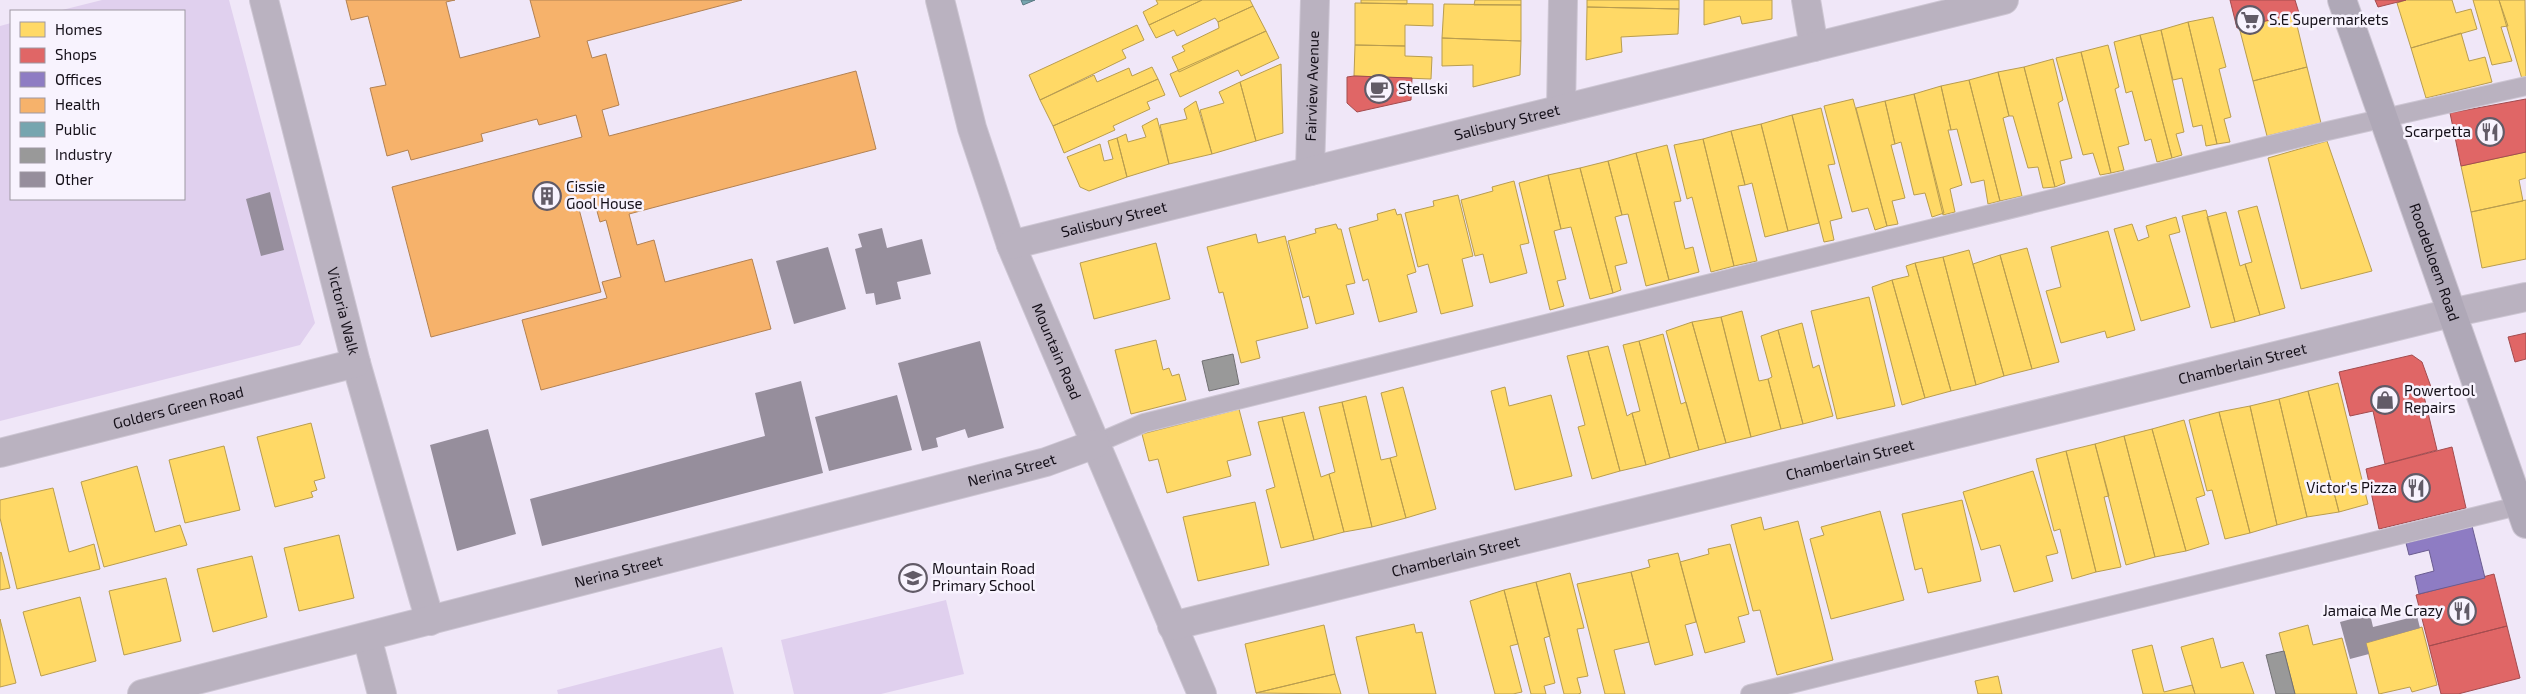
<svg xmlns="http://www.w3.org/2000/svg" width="2526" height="694" font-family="'Exo 2',sans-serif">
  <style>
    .green { fill: #e0d0ee }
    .homes { fill: #ffd966; stroke: #b99d4f }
    .shops { fill: #e06666; stroke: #a34c4f }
    .offices { fill: #8e7cc3; stroke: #6a5c90 }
    .health { fill: #f6b26b; stroke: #b28152 }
    .public { fill: #76a5af; stroke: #597882 }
    .industry { fill: #999; stroke: #717073 }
    .building { fill: #968e9c }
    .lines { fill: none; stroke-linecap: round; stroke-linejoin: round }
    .lane-casing { stroke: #cdc6d3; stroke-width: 20 }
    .street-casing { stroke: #cdc6d3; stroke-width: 30 }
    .secondary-casing { stroke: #cdc6d3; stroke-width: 30 }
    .lane { stroke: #bab2c0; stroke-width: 18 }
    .street { stroke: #bab2c0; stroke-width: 28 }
    .secondary { stroke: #afa8b7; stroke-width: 28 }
    .labels { text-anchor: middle; stroke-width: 5; stroke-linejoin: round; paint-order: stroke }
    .poi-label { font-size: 15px; fill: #151019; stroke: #f8f3fe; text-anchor: start }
    .street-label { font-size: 15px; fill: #151019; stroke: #f8f3fe }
  </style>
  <rect width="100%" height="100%" fill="#f0e7f8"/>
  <path class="green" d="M102 0H229L315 323 300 345 0 421V26L11 23V199H184V11H58Z
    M946 600 964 674 881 694H794L781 640Z
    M722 647 734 694H558L557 690Z"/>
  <path class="homes" d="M1156 0H1202L1149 25 1143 12 1158 4Z
    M1202 0H1250L1253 6 1218 22 1215 18 1177 36 1174 30 1156 38 1149 25Z
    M1361 0H1407V4L1361 3Z
    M1475 0H1521V5H1474Z
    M1587 0H1679V9L1587 7Z
    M1704 0H1772V19L1742 24 1740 16 1704 25Z
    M2406 0H2452L2456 13 2471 9 2477 29 2411 48 2397 3Z
    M2473 0H2499L2508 26 2501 27 2512 61 2492 65Z
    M2499 0H2525L2526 77 2522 79Z
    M1355 3 1433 4V26L1405 25V46L1355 45Z
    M1444 4 1521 5V41L1442 38Z
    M1253 6 1266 31 1179 72 1172 57 1185 51 1182 46 1219 28 1218 22Z
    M1587 7 1679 9 1678 34 1621 37 1622 52 1586 60Z
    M2294 13 2307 67 2253 81 2239 27Z
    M2213 17 2226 67 2219 69 2231 117 2224 119 2230 142 2217 144 2188 22Z
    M2188 22 2217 144 2206 146 2202 125 2193 127 2182 78 2173 80 2161 30Z
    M1137 25 1144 40 1122 50 1126 58 1040 100 1029 75Z
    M2161 30 2184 132 2176 134 2182 155 2172 158 2140 35Z
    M1266 31 1279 58 1241 76 1238 70 1180 97 1170 74Z
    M2461 33 2469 61 2485 57 2492 82 2426 98 2411 48Z
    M2140 35 2172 158 2157 162 2151 139 2145 141 2132 91 2126 93 2114 42Z
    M1442 38 1521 41 1520 75 1473 87V65L1442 66Z
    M1355 45 1405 46V56L1432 57 1431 79 1354 76Z
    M2108 45 2119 87 2115 89 2129 144 2118 147 2124 170 2111 173 2081 52Z
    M2081 52 2111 173 2100 175 2093 153 2083 155 2056 58Z
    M2053 59 2063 100 2058 103 2072 158 2060 161 2065 183 2055 187 2024 67Z
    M1281 64 1283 133 1256 141 1240 82Z
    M1152 67 1158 79 1053 126 1040 100 1094 75 1097 82 1129 68 1132 76Z
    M2024 67 2055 187 2043 188 2038 167 2028 168 2013 116H2009L1998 72Z
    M2307 67 2321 123 2267 136 2253 81Z
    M1998 72 2009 116 2003 118 2022 196 2000 201 1969 80Z
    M1158 79 1165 95 1147 102 1150 109 1113 126 1115 130 1064 153 1053 126Z
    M1969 80 2000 201 1988 204 1984 180 1971 183 1957 129 1951 130 1941 86Z
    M1240 82 1256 141 1212 154 1200 110 1224 103 1219 92Z
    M1941 86 1951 130H1948L1962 185 1950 189 1955 212 1943 215 1914 94Z
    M1914 94 1944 213 1932 217 1925 193 1914 195 1901 142 1895 144 1885 101Z
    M1853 99 1887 226 1875 230 1868 208 1852 212 1824 106Z
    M1196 101 1212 154 1169 164 1160 125 1187 119 1184 109Z
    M1885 101 1895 144 1891 145 1905 198 1892 201 1898 224 1887 226 1856 108Z
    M1821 108 1835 164 1828 165 1842 218 1830 221 1834 240 1824 242 1792 115Z
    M1792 115 1819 223 1788 231 1761 124Z
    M1157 118 1169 164 1127 177 1117 138 1126 134 1128 142 1146 137 1142 126Z
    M1761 124 1788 231 1765 237 1752 183 1745 185 1731 131Z
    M1731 131 1745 185 1738 186 1757 261 1734 266 1703 139Z
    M1117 138 1127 177 1089 191 1080 187 1067 157 1100 144 1104 161 1113 159 1108 141Z
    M1703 139 1734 266 1711 272 1692 197 1687 199 1674 145Z
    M2327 141 2372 271 2301 289 2268 158Z
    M1667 145 1681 201 1674 202 1685 249 1693 247 1699 272 1669 280 1636 153Z
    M2526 152V178L2519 180 2523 201 2471 212 2461 166Z
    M1636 153 1669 280 1646 286 1628 214 1622 215 1608 161Z
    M1608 161 1622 215 1615 217 1627 263 1615 266 1621 290 1613 293 1580 168Z
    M1580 168 1613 293 1590 299 1571 227 1561 229 1548 175Z
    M1548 175 1561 229 1554 231 1566 279 1557 281 1564 306 1550 310 1519 183Z
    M1514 181 1529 243 1520 245 1527 273 1490 283 1483 254 1475 256 1461 200 1493 191 1492 187Z
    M1458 195 1473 256 1462 259 1473 306 1441 314 1428 264 1418 267 1405 213 1434 206 1433 201Z
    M2526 200V259L2482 268 2471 212Z
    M2257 206 2285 308 2260 315 2245 264 2252 262 2238 211Z
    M1395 209 1397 215 1401 214 1416 272 1407 275 1417 312 1379 322 1368 279 1363 281 1349 228 1378 220 1377 214Z
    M2206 210 2235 322 2211 328 2182 216Z
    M2226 212 2240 266 2245 264 2260 315 2235 322 2207 217Z
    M2176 217 2180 232 2169 235 2190 307 2141 321 2114 229 2132 224 2138 241 2149 237 2146 226Z
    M1336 224 1338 229H1341L1355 283 1346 285 1354 314 1316 324 1309 296 1303 298 1288 241 1316 233 1315 229Z
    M2108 231 2135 330 2107 338 2105 331 2061 343 2046 291 2061 287 2051 247Z
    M1256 234 1258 243 1285 236 1308 328 1256 341 1260 358 1241 363 1223 292 1219 293 1207 247Z
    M1156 243 1170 299 1094 319 1080 263Z
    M2027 248 2059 362 2032 369 2000 255Z
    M1969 250 2004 376 1976 385 1943 257Z
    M2000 255 2032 369 2004 376 1973 264Z
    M1943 257 1976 385 1951 391 1915 263Z
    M1915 263 1951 391 1925 398 1892 280 1909 276 1906 266Z
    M1892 280 1925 398 1902 405 1872 287Z
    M1869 297 1895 406 1837 419 1811 311Z
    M1742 311 1759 381 1768 379 1781 429 1751 437 1721 317Z
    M1721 317 1751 437 1726 443 1692 322Z
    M1692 322 1726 443 1699 450 1666 331Z
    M1802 323 1813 368 1819 365 1833 416 1803 424 1778 330Z
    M1778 330 1803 424 1781 429 1768 379 1772 377 1761 336Z
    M1663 334 1681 404 1686 402 1699 450 1670 458 1639 341Z
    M1156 340 1163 370 1169 368 1172 376 1179 374 1186 400 1131 414 1115 350Z
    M1639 341 1670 458 1646 465 1632 413 1640 411 1623 345Z
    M1608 346 1627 416 1632 413 1646 465 1620 471 1588 351Z
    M1588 351 1620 471 1592 479 1578 427 1585 425 1567 356Z
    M2338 383 2368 504 2339 512 2308 391Z
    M1403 387 1436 509 1406 518 1390 458 1397 456 1381 393Z
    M1505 387 1509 406 1551 395 1572 476 1515 490 1491 391Z
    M2308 391 2339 512 2307 517 2279 399Z
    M1366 396 1381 460 1390 458 1406 518 1372 527 1342 402Z
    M2279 399 2307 517 2277 525 2250 406Z
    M1342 402 1372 527 1344 532 1329 474 1335 472 1319 407Z
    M2250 406 2277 525 2250 533 2219 412Z
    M1239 409 1251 455 1227 461 1231 476 1167 493 1158 459 1149 461 1142 434Z
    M1304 412 1321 477 1329 474 1344 532 1314 540 1282 417Z
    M2219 412 2250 533 2225 539 2212 490 2207 491 2189 420Z
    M1282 417 1314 540 1281 548 1266 490 1275 487 1258 422Z
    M2184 420 2205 495 2196 498 2209 544 2186 551 2152 429Z
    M311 423 325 478 314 481 317 490 311 492 313 497 275 507 257 437Z
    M2152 429 2186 551 2155 557 2124 436Z
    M2124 436 2155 557 2126 565 2095 444Z
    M2095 444 2109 496 2104 497 2121 567 2096 572 2066 451Z
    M224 446 240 510 185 523 169 460Z
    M2066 451 2096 572 2072 579 2060 529 2054 531 2036 459Z
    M137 466 155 532 180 525 187 545 104 567 81 482Z
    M2033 471 2058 553 2046 556 2053 581 2014 592 2000 545 1981 550 1963 492Z
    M53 488 69 552 94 544 100 569 17 589 0 518V500Z
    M1962 500 1981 581 1928 593 1922 568 1915 570 1902 514Z
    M1255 502 1269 565 1198 581 1183 517Z
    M1880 511 1904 600 1831 619 1810 539 1824 535 1821 527Z
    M1761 517 1764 530 1798 521 1833 660 1777 675 1760 610 1753 611 1731 525Z
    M339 535 354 598 299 611 284 548Z
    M1730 544 1749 614 1738 617 1745 642 1705 653 1680 562 1709 554 1708 549Z
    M1 552 10 588 0 590V553Z
    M1678 553 1696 622 1685 625 1693 655 1655 665 1631 572 1650 567 1648 560Z
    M252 556 267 617 213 632 197 569Z
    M1631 572 1649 642 1614 650 1625 694H1605L1577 584Z
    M1570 573 1584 628 1577 629 1588 676 1577 678 1581 693 1578 694H1564L1536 582Z
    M166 578 181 641 124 655 109 591Z
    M1536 582 1550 636 1544 638 1555 683 1544 686 1546 694H1531L1504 590Z
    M1504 590 1518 644 1510 646 1522 692 1513 694H1495L1470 601Z
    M80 597 96 661 41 676 23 612Z
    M0 619 16 683 0 687Z
    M1414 624 1416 633 1422 632 1436 694H1369L1356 637Z
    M1324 625 1335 674 1256 693 1245 644Z
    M2308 625 2313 645 2342 638 2357 694H2295L2279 633Z
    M2422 627 2437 685 2412 692 2410 687 2379 694 2366 643Z
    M2213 638 2221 668 2243 662 2254 694H2195L2181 647Z
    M2152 645 2164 692 2192 685 2195 694H2143L2132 650Z
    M1335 674 1341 694 1256 693Z
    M1998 676 2002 694H1978L1975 681Z"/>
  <path class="shops" d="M2230 0H2295L2299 13 2237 28Z
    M2375 0H2406L2378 7Z
    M1354 76 1412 78 1411 100 1357 112 1347 103V77Z
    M2526 99V152L2461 166 2450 113Z
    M2526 333V359L2515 362 2508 337Z
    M2412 355 2422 362 2431 387 2422 388 2437 450 2385 464 2373 411 2350 416 2339 372Z
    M2452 447 2466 508 2379 529 2366 469Z
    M2494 574 2507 626 2429 646 2416 595Z
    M2507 626 2520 678 2458 694H2441L2429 646Z"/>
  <path class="offices" d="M2472 526 2485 578 2419 594 2415 576 2434 571 2429 550 2409 555 2406 543Z"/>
  <path class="health" d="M346 0H455L446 2 460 58 540 37 530 0H742L587 41 592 58 606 54 619 105 602 110 609 136 856 71 876 149 629 214 637 245 654 240 665 282 752 259 771 329 541 390 522 320 607 298 602 282 621 277 606 220 600 222 595 204 579 209 601 292 431 337 392 187 582 137 576 115 539 125 537 119 481 134 483 141 411 160 408 150 387 156 370 88 386 85 368 16 351 20Z"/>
  <path class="public" d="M1021 0H1035L1023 5Z"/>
  <path class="industry" d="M1233 354 1239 384 1209 391 1202 361Z
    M2284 651 2295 694H2276L2266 655Z"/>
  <path class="building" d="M270 192 284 250 261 256 246 199Z
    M882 228 887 248 922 239 931 274 897 282 901 299 876 305 874 293 866 294 855 249 862 247 858 234Z
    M828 247 846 309 794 324 776 261Z
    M980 341 1004 428 968 438 965 429 936 438 938 447 922 451 898 363Z
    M801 381 823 473 542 546 530 499 765 436 755 393Z
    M897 395 912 450 829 471 815 417Z
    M488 429 516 534 457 551 430 445Z
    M2370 614 2373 627 2417 616 2420 628 2366 643 2369 654 2350 659 2340 622Z"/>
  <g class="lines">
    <defs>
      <path id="lane" d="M1095 444 1144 423 2323 132 2526 86
        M1750 694 2526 504"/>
      <g id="street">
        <path id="s1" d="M264 0 356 363 430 621"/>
        <path id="s2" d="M940 0 972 128 1011 245 1202 694"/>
        <path d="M1806 0 1814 47"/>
        <path d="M1561 109 1563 0"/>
        <path id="s3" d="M1310 171 1315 0"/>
        <path id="s4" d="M1011 245 2004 0"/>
        <path id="s5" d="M0 453 356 363"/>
        <path id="s6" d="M1172 626 2451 313 2526 297"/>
        <path d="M367 637 382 694"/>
        <path id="s7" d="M142 694 1046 462 1095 444"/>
      </g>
      <g id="secondary">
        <path id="s8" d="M2342 0 2526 524"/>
      </g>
    </defs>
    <use href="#lane" class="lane-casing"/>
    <use href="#street" class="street-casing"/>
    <use href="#secondary" class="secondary-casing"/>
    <use href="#lane" class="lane"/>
    <use href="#street" class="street"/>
    <use href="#secondary" class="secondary"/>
  </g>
  <defs>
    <symbol id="supermarket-ring" viewBox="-11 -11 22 22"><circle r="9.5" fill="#f8f3fe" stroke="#625b67" stroke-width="1.5"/><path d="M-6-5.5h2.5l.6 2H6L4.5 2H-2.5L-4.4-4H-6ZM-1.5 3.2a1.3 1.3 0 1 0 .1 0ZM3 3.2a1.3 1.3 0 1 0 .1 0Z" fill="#625b67"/></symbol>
    <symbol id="cafe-ring" viewBox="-11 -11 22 22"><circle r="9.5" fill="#f8f3fe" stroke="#625b67" stroke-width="1.5"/><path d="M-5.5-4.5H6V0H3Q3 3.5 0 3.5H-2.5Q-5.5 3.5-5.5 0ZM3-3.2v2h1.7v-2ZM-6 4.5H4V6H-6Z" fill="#625b67"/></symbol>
    <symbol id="restaurant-ring" viewBox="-11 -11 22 22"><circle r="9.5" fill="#f8f3fe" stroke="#625b67" stroke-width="1.5"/><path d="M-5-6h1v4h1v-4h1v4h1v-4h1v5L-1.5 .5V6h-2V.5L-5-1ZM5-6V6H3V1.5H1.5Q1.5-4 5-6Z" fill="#625b67"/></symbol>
    <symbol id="building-ring" viewBox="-11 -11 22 22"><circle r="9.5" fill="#f8f3fe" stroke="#625b67" stroke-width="1.5"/><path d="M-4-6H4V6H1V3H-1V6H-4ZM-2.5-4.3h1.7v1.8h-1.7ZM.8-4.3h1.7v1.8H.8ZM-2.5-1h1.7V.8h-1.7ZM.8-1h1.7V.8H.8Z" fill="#625b67"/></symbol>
    <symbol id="shop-ring" viewBox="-11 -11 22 22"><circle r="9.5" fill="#f8f3fe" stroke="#625b67" stroke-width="1.5"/><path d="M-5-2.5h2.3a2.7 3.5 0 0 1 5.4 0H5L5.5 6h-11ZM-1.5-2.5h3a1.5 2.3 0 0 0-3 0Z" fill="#625b67"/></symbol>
    <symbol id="school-ring" viewBox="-11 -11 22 22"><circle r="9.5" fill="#f8f3fe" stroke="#625b67" stroke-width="1.5"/><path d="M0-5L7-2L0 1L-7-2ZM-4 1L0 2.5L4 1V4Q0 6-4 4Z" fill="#625b67"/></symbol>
  </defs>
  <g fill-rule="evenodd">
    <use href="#supermarket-ring" x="2234" y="4" width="32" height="32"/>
    <use href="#cafe-ring" x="1363" y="73" width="32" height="32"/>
    <use href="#restaurant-ring" x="2474" y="116" width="32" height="32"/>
    <use href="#building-ring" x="531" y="180" width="32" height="32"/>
    <use href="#shop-ring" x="2369" y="384" width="32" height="32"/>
    <use href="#restaurant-ring" x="2400" y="472" width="32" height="32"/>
    <use href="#school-ring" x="897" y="562" width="32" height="32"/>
    <use href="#restaurant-ring" x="2446" y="595" width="32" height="32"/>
  </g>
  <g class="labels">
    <g class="poi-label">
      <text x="2269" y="25">S.E Supermarkets</text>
      <text x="1398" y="94">Stellski</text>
      <text x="2471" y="137" text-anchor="end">Scarpetta</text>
      <text x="566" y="192">Cissie<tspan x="566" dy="17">Gool House</tspan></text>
      <text x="2404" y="396">Powertool<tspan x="2404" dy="17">Repairs</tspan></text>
      <text x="2397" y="493" text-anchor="end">Victor's Pizza</text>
      <text x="932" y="574">Mountain Road<tspan x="932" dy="17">Primary School</tspan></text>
      <text x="2443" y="616" text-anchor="end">Jamaica Me Crazy</text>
    </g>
    <g class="street-label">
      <text dy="5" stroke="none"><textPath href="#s3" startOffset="85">Fairview Avenue</textPath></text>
      <text dy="5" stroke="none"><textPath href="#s4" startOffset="511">Salisbury Street</textPath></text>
      <text dy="5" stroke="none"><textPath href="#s4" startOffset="106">Salisbury Street</textPath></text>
      <text dy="5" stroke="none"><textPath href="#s8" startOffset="278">Roodebloem Road</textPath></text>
      <text dy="5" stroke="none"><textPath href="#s1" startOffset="321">Victoria Walk</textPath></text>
      <text dy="5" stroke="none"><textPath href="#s2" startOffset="371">Mountain Road</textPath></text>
      <text dy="5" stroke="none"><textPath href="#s6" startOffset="1102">Chamberlain Street</textPath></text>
      <text dy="5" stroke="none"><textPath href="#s5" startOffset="184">Golders Green Road</textPath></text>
      <text dy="5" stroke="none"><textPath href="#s6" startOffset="698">Chamberlain Street</textPath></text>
      <text dy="5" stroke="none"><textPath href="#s7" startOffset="898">Nerina Street</textPath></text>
      <text dy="5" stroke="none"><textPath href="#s6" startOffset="292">Chamberlain Street</textPath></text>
      <text dy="5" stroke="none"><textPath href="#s7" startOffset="492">Nerina Street</textPath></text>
    </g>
  </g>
  <rect x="10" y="10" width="175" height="190" fill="#f8f3fe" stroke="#9d98a2"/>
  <rect x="20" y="22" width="25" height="15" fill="#ffd966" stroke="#9d98a2"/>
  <text x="55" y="35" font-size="15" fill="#151019">Homes</text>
  <rect x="20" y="48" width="25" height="15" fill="#e06666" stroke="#9d98a2"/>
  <text x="55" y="60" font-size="15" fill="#151019">Shops</text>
  <rect x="20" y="72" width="25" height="15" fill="#8e7cc3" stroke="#9d98a2"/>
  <text x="55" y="85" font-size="15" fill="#151019">Offices</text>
  <rect x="20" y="98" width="25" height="15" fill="#f6b26b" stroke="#9d98a2"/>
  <text x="55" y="110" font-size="15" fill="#151019">Health</text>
  <rect x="20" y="122" width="25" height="15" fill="#76a5af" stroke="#9d98a2"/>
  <text x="55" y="135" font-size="15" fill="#151019">Public</text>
  <rect x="20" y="148" width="25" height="15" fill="#999999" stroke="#9d98a2"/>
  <text x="55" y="160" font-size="15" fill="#151019">Industry</text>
  <rect x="20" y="172" width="25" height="15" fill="#968e9c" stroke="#9d98a2"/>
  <text x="55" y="185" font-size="15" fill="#151019">Other</text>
</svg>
